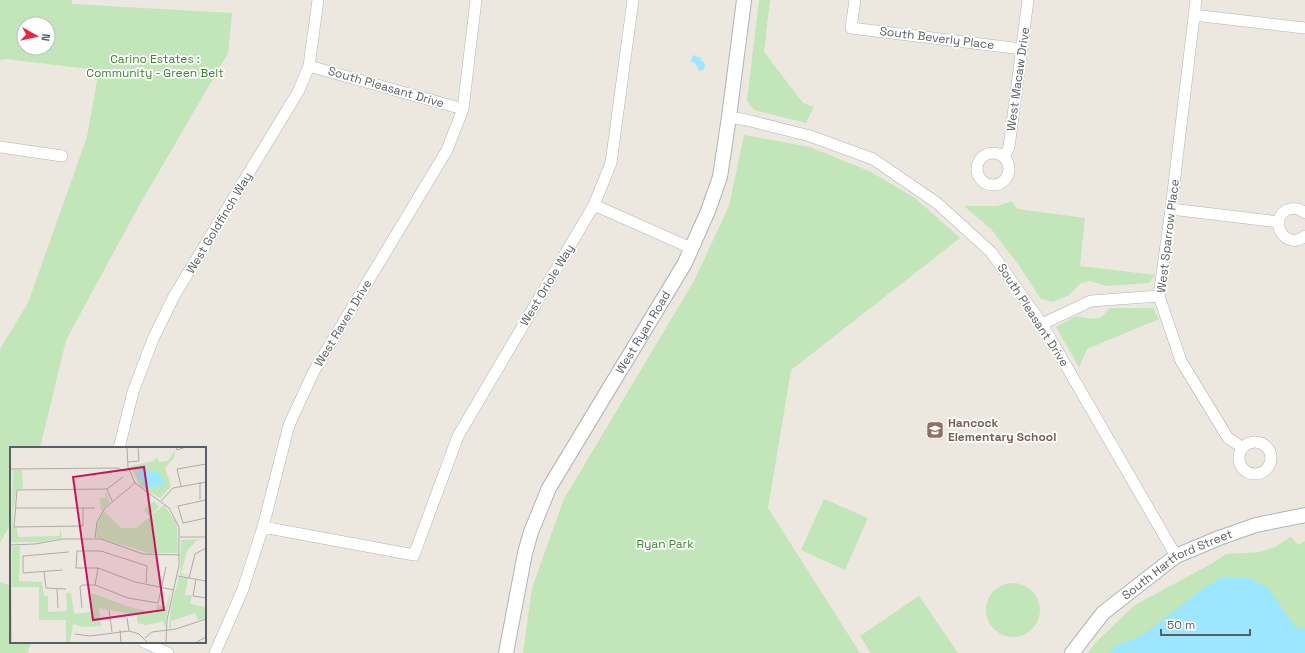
<svg xmlns="http://www.w3.org/2000/svg" width="1305" height="653" font-family="'Space Grotesk',sans-serif">
  <style>
    .green { fill: #c2e5ba; fill-rule: evenodd }
    .water { fill: #9ce7ff }
    .lines { fill: none; stroke-linecap: round; stroke-linejoin: round }
    .minor-casing { stroke: #b0b4b8; stroke-width: 12 }
    .tertiary-casing { stroke: #b0b4b8; stroke-width: 16 }
    .minor { stroke: #fff; stroke-width: 11 }
    .tertiary { stroke: #fff; stroke-width: 14 }
    .labels { text-anchor: middle; stroke-width: 3.5; stroke-linejoin: round; paint-order: stroke }
    .street-label { font-size: 12px; fill: #585e61; stroke: #fff }
    .park-label { font-size: 12px; fill: #3e8632; stroke: #fff }
    .education-label { font-size: 12px; font-weight: bold; fill: #785e54; stroke: #fff; text-anchor: start }
    .inset-road { fill: none; stroke: #adaca9; stroke-width: 1 }
    .view { fill: #c2185b; fill-opacity: 0.15; stroke: #c2185b; stroke-width: 2 }
    .inset-edge { fill: none; stroke: #585e61; stroke-width: 2 }
  </style>
  <rect width="100%" height="100%" fill="#ece7df"/>
  <path class="green" d="M0 0H72V4L232 13 228 53 140 204 66 340 40 448H11V523L0 543V349L28 303 87 137 97 81V70L6 59 0 60ZM24 24H48V48H24Z
    M759 0H770L764 52 803 103 814 107 806 123 754 110 747 101Z
    M744 135 810 147 871 172 915 198 960 238 791 370 768 508 860 653H523L532 588 564 499 694 281 729 206Z
    M1012 201 1017 209 1085 218 1080 266 1155 275 1149 283 1107 286 1090 281 1081 283 1069 295 1053 302 1041 299 1018 264 991 229 964 206H997Z
    M1110 308H1153L1159 319 1087 349 1079 367 1056 327 1076 316 1093 319 1101 317Z
    M824 499 868 518 845 570 801 550Z
    M1291 537 1298 545 1305 541V653H1088L1095 643 1135 605 1213 563 1226 554 1260 552 1273 548Z
    M0 582 11 586V642H32L27 653H0Z
    M986 610a27 27 0 1 1 54 0a27 27 0 1 1-54 0Z
    M919 596 958 653H871L860 636Z"/>
  <path class="water" d="M693 55 701 58V61L704 62 705 67 703 70 699 71 696 64 691 61Z
    M1247 577 1269 589 1295 627 1305 629V653H1109L1115 646 1143 635 1197 593 1220 578Z"/>
  <g class="lines">
    <defs>
      <path id="minor" d="M855 0 851 28 1022 49
        M1196 0 1171 209 1159 296 1181 361 1228 438 1243 448
        M1194 15 1304 28
        M309 66 463 109
        M729 117 747 120 810 136 873 159 937 203 991 252 1042 324 1176 556
        M0 147 62 156
        M977 169a16 16 0 1 1 32 0a16 16 0 1 1-32 0Z
        M1004 157 1009 147 1028 0
        M594 205 691 248
        M1171 209 1279 222
        M1305 213C1300 209 1294 207 1287 210 1267 220 1286 252 1305 236
        M1042 324 1091 301 1159 296
        M1239 458a16 16 0 1 1 32 0a16 16 0 1 1-32 0Z
        M119 448 133 392 153 339 174 296 298 92 309 66 318 0
        M263 527 414 555 458 436 594 205 611 163 633 0
        M144 642 168 653
        M215 653 243 589 263 527 289 425 314 371 447 150 463 109 476 0"/>
      <g id="tertiary">
        <path id="s1" d="M506 653 525 553 531 532 549 488 685 263 708 211 720 177 729 117 744 0"/>
        <path id="s2" d="M1072 653 1103 613 1176 556 1219 538 1256 525 1305 515"/>
      </g>
    </defs>
    <use href="#minor" class="minor-casing"/>
    <use href="#tertiary" class="tertiary-casing"/>
    <use href="#minor" class="minor"/>
    <use href="#tertiary" class="tertiary"/>
  </g>
  <defs>
    <symbol id="school-square" viewBox="-11 -11 22 22"><rect x="-9" y="-9" width="18" height="18" rx="4" fill="#8d6e63" stroke="#fff"/><path d="M0-5L7-2L0 1L-7-2ZM-4 1L0 2.5L4 1V4Q0 6-4 4Z" fill="#fff"/></symbol>
  </defs>
  <g fill-rule="evenodd">
    <use href="#school-square" x="925" y="420" width="20" height="20"/>
  </g>
  <g class="labels">
    <g class="street-label">
      <text transform="translate(937 38) rotate(7)" y="4">South Beverly Place</text>
      <text transform="translate(1018 79) rotate(-82)" y="4">West Macaw Drive</text>
      <text transform="translate(386 87) rotate(16)" y="4">South Pleasant Drive</text>
      <text transform="translate(219 223) rotate(-59)" y="4">West Goldfinch Way</text>
      <text transform="translate(1168 236) rotate(-83)" y="4">West Sparrow Place</text>
      <text transform="translate(547 285) rotate(-59)" y="4">West Oriole Way</text>
      <text transform="translate(1033 315) rotate(57)" y="4">South Pleasant Drive</text>
      <text transform="translate(343 323) rotate(-59)" y="4">West Raven Drive</text>
      <text dy="4" stroke="none"><textPath href="#s1" startOffset="353">West Ryan Road</textPath></text>
      <text dy="4" stroke="none"><textPath href="#s2" startOffset="140">South Hartford Street</textPath></text>
    </g>
    <g class="park-label">
      <text x="155" y="63">Carino Estates :<tspan x="155" dy="14">Community - Green Belt</tspan></text>
      <text x="665" y="548">Ryan Park</text>
    </g>
    <g class="education-label">
      <text x="948" y="427">Hancock<tspan x="948" dy="14">Elementary School</tspan></text>
    </g>
  </g>
  <g transform="translate(10 447)">
    <rect width="196" height="196" fill="#ece7df"/>
    <path d="M165 3 164 11 155 21 161 39 150 51 131 40 120 19 144 14 147 10 149 15 158 14ZM3 23H12L13 42H7L3 64V80L7 81 8 90 50 89V80L52 91 30 95H1ZM95 43 100 55 91 64 90 51H95ZM144 54 149 60 139 69 134 63ZM154 58 167 77 168 106H139L86 90 88 75 94 64 111 81H126ZM196 92 187 93 177 104 171 126 178 129 170 128 171 93ZM10 99 9 134 32 135 34 149H38V165L57 164 56 146H61L64 167 82 165 81 147H85L119 160 146 166 147 157 156 160 161 143 155 181 153 174 136 178 127 176V168L89 161 91 179 73 180 63 177 60 196H56V173H29V140H2V100ZM169 130 178 131 175 148H182L180 157 196 160V171L188 173 185 166 161 174V182H159L161 159Z" fill="#c2e5ba"/>
    <path d="M134 17 138 25 147 24 156 38 136 41 127 28Z" fill="#9ce7ff"/>
    <path class="inset-road" d="M117 0 118 20 125 36 159 61 169 80V118L157 173 156 196M166 0 167 3 176 0M117 15 129 14 128 0M0 19 1 196M0 22 108 21 111 23M190 35V53M171 39 167 22 196 17M97 42 102 54M196 53 168 59 173 76 196 71M151 54 163 41 196 35M5 61H85M73 61V79L4 80 7 43 97 42 113 30M170 90H196M85 91 87 75 95 61 125 36M0 98 25 97 53 92H91L133 107 170 108M53 123 13 126V109L59 105M34 125 36 141 56 142M168 129 196 134M179 131 185 107 196 101M186 132 183 149 196 151M136 136 137 119 91 104H67L66 121H88L125 135 164 143M85 138 88 121M47 141 48 161M72 161 70 140 72 138H85L118 151 148 156 156 120M99 163 102 185M117 171 119 184M110 183 111 196M65 187 80 189 119 184 129 187 138 196M135 191 142 185 166 182 196 172M185 196 196 190"/>
    <path class="view" d="M134 20 154 163 83 173 63 30Z"/>
    <rect width="196" height="196" class="inset-edge"/>
  </g>
  <g transform="translate(36 36) rotate(98)"><circle r="19" fill="#ffffff" stroke="#bcbfc0"/>
  <path d="M0-3L7 15L0 10L-7 15Z" fill="#ed253b"/>
  <text y="-6" font-size="11" font-weight="bold" text-anchor="middle" fill="#585e61">N</text>
  </g>
  <path d="M1161 629v6h89v-6" fill="none" stroke="#585e61" stroke-width="2"/>
  <text x="1167" y="629" font-size="12" fill="#585e61" stroke="#ffffff" stroke-width="3" paint-order="stroke">50 m</text>
</svg>
